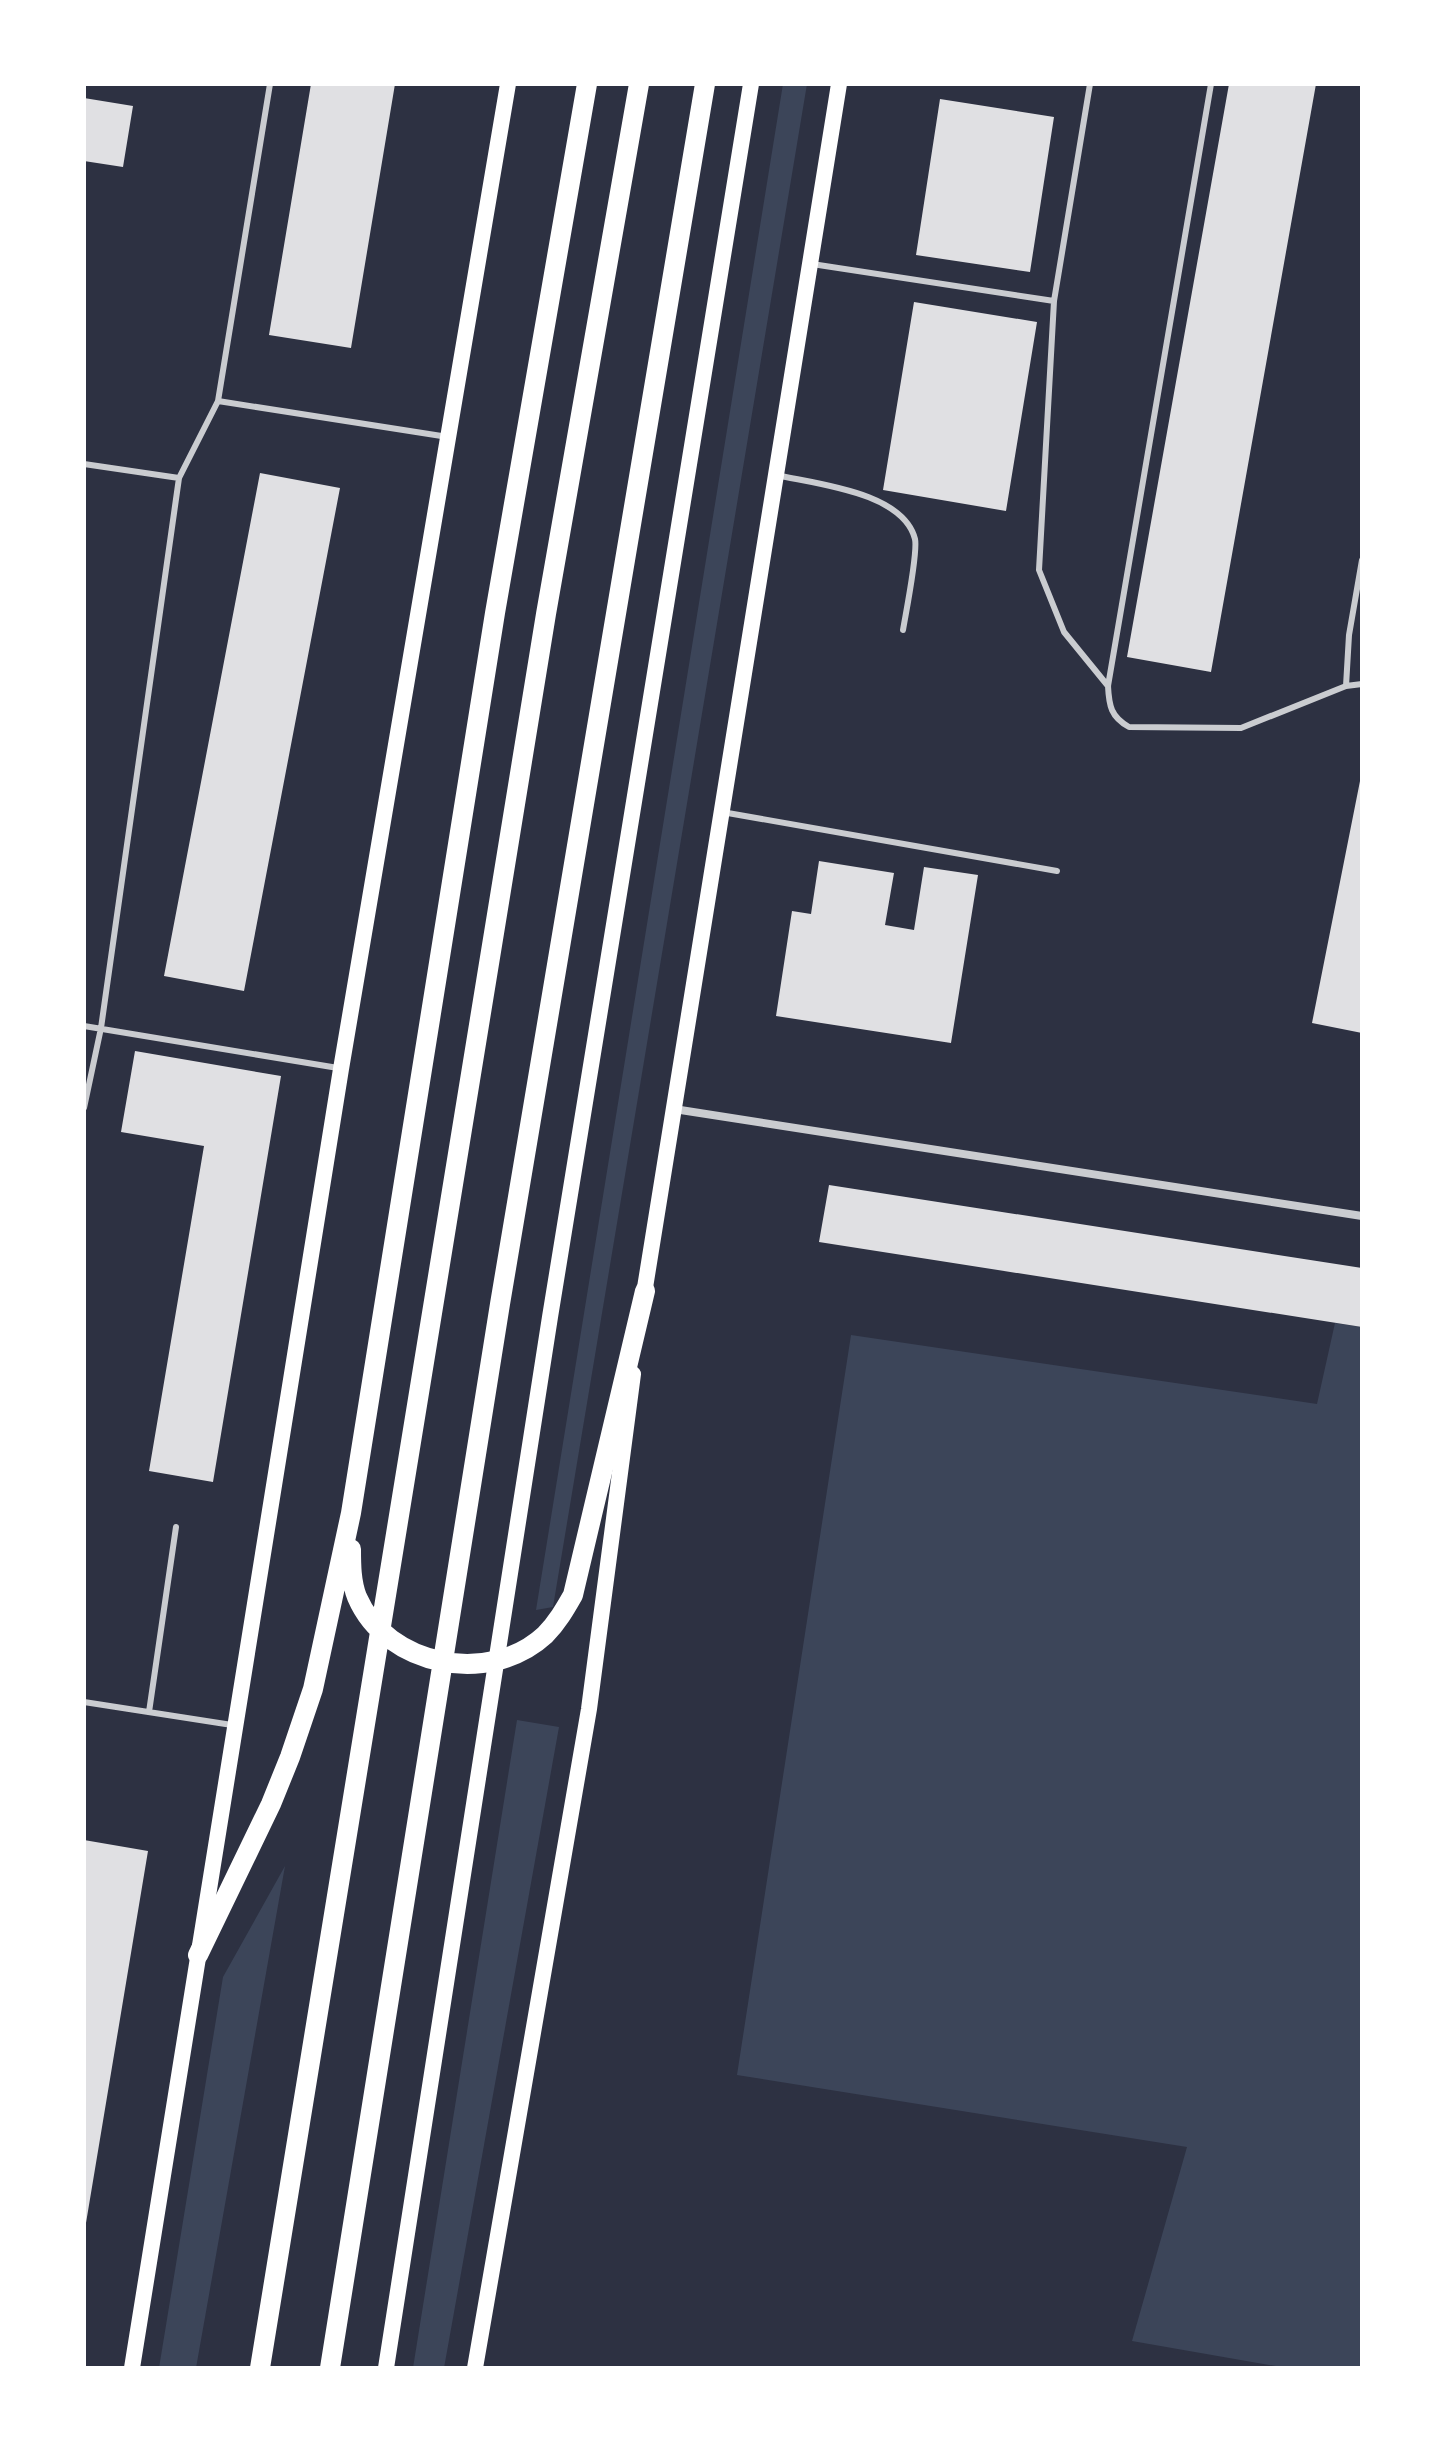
<svg xmlns="http://www.w3.org/2000/svg" width="1446" height="2452" font-family="Georgia,serif">
  <style>
    .green { fill: #3c4559 }
    .building { fill: #e0e0e3 }
    .lines { fill: none; stroke-linecap: round; stroke-linejoin: round }
    .service { stroke: #caccd0; stroke-width: 6 }
    .minor { stroke: #caccd0; stroke-width: 8 }
    .secondary { stroke: #fff; stroke-width: 16 }
    .primary { stroke: #fff; stroke-width: 20 }
  </style>
  <rect width="100%" height="100%" fill="#2d3142"/>
  <path class="green" d="M783 84H807L553 1607 536 1610Z
    M1335 1323 1362 1327V2368H1287L1132 2341 1187 2147 737 2075 851 1335 1317 1404Z
    M517 1720 559 1727 444 2368H413Z
    M285 1866 196 2368H159L223 1977Z"/>
  <path class="building" d="M311 84H395L351 348 269 335Z
    M1229 84H1316L1211 672 1127 657Z
    M84 98 133 106 123 167 84 161Z
    M940 99 1054 117 1030 272 916 255Z
    M914 302 1037 322 1006 511 883 490Z
    M260 473 340 488 244 991 164 976Z
    M1361 776H1362V1033L1312 1023Z
    M819 861 894 873 885 925 914 930 924 867 978 875 951 1043 776 1016 792 911 811 914Z
    M135 1051 281 1076 213 1482 149 1471 204 1146 121 1132Z
    M829 1185 1362 1268V1327L819 1242Z
    M84 1840 148 1851 86 2223H84Z"/>
  <g class="lines">
    <path class="service" d="M1090 84 1054 301 1039 570 1064 632 1108 686
      M1211 84 1108 686C1109 706 1111 717 1129 727L1241 728 1346 686
      M812 264 1054 301
      M218 401 448 437
      M84 464 179 478
      M776 475C816 484 903 492 915 539 918 553 906 612 903 630
      M1362 560 1349 635 1346 686 1362 684
      M722 812 1057 871
      M84 1026 338 1068
      M84 1108 101 1028 179 478 218 401 270 84
      M84 1702 232 1725
      M149 1712 176 1527"/>
    <path class="minor" d="M674 1109 1362 1216"/>
    <path class="secondary" d="M643 1300 839 84
      M132 2368 341 1069 508 84
      M386 2368 550 1317 751 84
      M475 2368 589 1709 633 1374"/>
    <path class="primary" d="M351 1549C351 1564 351 1582 357 1597 387 1667 490 1686 545 1635 557 1623 565 1609 573 1595L645 1291
      M198 1955 271 1804 290 1757 313 1689 351 1513 495 613 587 84
      M260 2368 546 614 639 84
      M330 2368 500 1304 705 84"/>
  </g>
  <rect width="1446" height="2452" fill="none" stroke="#ffffff" stroke-width="172"/>
</svg>
